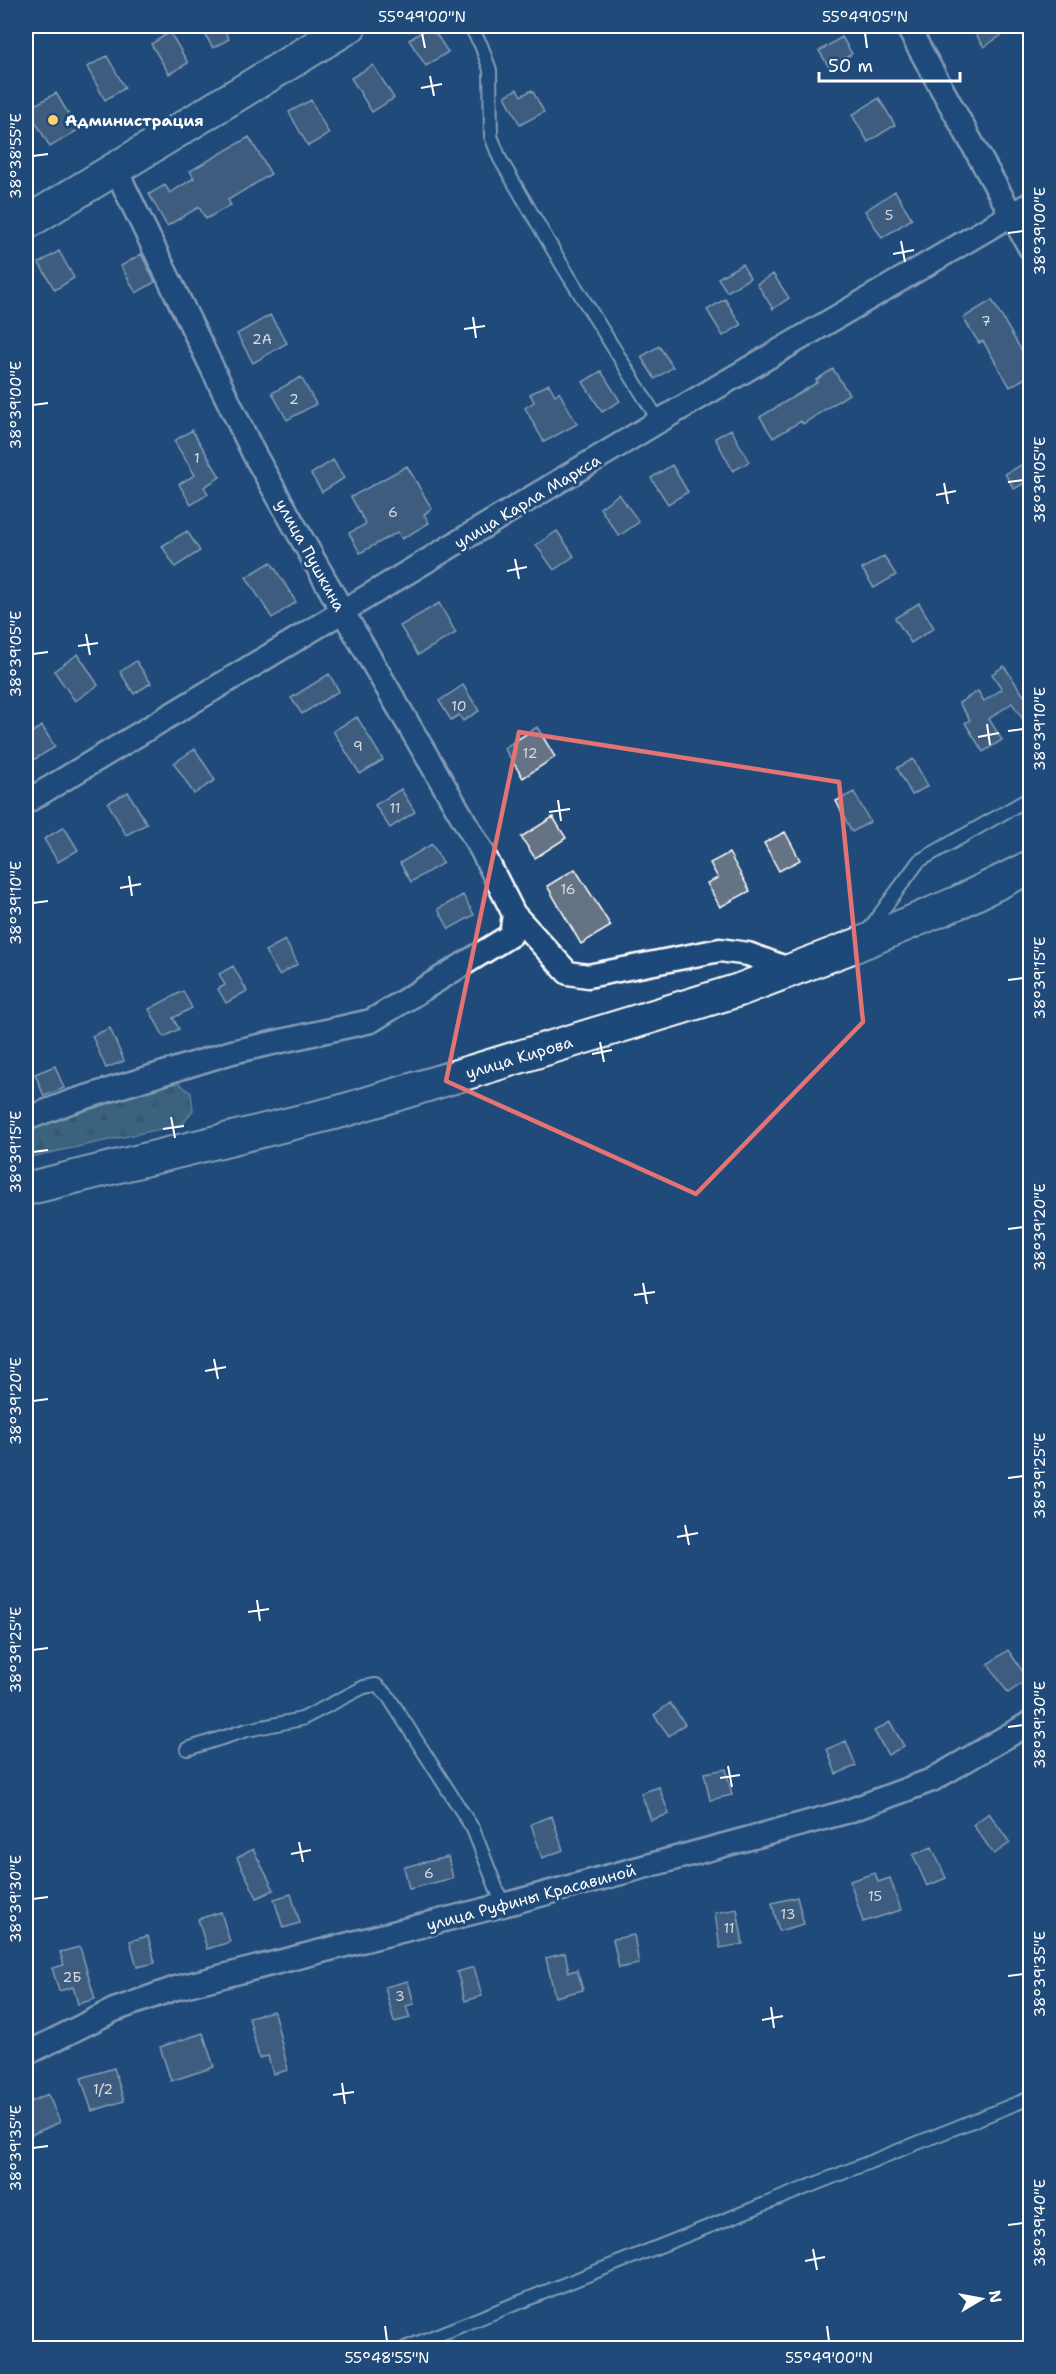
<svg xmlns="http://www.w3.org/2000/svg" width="1056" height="2374" font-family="'Shantell Sans',sans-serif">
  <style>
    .forest { fill: url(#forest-firs); stroke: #aec0c2; stroke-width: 1.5 }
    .building { fill: #657384; stroke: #fff; stroke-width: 1.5 }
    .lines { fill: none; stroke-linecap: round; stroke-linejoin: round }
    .lane-casing { stroke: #fff; stroke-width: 16 }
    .street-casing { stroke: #fff; stroke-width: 27 }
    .secondary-casing { stroke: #fff; stroke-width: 36 }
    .lane { stroke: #1f4a7a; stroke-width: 12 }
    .street { stroke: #1f4a7a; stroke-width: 22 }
    .secondary { stroke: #1f4a7a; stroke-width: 32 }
    .marked { fill: none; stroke: #e47373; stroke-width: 4.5; stroke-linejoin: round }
    .ticks { fill: none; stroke: #fff; stroke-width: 2 }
    .poi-dot { fill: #ffd166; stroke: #1f4a7a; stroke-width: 2 }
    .labels { text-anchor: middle; stroke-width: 6; stroke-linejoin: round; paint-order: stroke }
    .number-label { font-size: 14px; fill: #d8dce0 }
    .poi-label { font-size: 16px; font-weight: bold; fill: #fff; stroke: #1f4a7a; text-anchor: start }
    .street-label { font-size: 16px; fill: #fff; stroke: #1f4a7a }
    .neatline { fill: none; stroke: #fff; stroke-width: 2 }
    .ticks-label { font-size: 15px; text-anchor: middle; fill: #fff }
  </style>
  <defs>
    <pattern id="forest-firs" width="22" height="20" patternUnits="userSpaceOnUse" patternTransform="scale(1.5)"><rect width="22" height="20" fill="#5d8186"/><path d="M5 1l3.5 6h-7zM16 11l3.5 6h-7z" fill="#55696c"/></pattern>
  </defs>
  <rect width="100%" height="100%" fill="#1f4a7a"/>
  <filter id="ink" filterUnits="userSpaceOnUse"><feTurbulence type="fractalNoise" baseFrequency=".0167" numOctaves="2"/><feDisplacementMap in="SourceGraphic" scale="12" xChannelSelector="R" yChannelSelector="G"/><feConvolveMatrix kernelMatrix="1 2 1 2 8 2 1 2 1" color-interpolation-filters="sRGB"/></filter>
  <g filter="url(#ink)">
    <path class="forest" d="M176 1081 191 1093 193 1110 183 1124 26 1158V1129L71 1111Z"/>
    <path class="building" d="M200 26H222L229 39 213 48Z
      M431 26 448 52 426 66 409 40Z
      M987 26H1015L984 47 975 33Z
      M170 32 188 63 169 74 151 44Z
      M842 37 852 54 829 67 819 51Z
      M107 56 125 88 105 100 87 67Z
      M373 65 394 98 372 112 351 78Z
      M517 89 521 96 532 90 544 112 520 125 505 96Z
      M56 93 78 130 50 147 28 109Z
      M879 98 895 125 868 142 852 115Z
      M311 100 329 134 308 146 289 112Z
      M249 137 271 174 228 200 231 205 206 219 199 207 167 226 149 194 165 185 170 193 194 178 190 171Z
      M895 191 912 219 882 238 865 211Z
      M59 251 74 278 55 290 39 263Z
      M141 254 155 282 136 293 121 266Z
      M742 264 750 278 727 292 718 278Z
      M773 274 789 298 773 309 757 284Z
      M725 299 741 325 723 336 707 310Z
      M992 300 1030 365V375L1010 387 983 341 979 343 963 318Z
      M270 315 287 343 253 363 237 334Z
      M659 346 673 367 655 379 641 357Z
      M833 369 849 394 803 424 801 421 773 438 760 417 818 382 816 380Z
      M601 371 620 401 602 412 583 382Z
      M301 377 316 404 287 420 272 393Z
      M549 384 555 395 559 392 577 424 544 442 525 408 534 402 530 394Z
      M731 429 749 462 733 471 715 438Z
      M192 430 220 477 204 487 208 494 191 505 179 484 195 475 174 441Z
      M333 460 344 478 322 492 311 474Z
      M1030 460V480L1014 489 1005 474Z
      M672 465 688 492 668 504 651 478Z
      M407 466 432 509 424 514 429 523 402 539 398 532 360 553 349 533 366 524 351 497Z
      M619 494 639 522 619 536 600 508Z
      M187 531 200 551 175 567 162 546Z
      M557 531 574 556 554 570 536 545Z
      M884 556 896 575 874 588 862 569Z
      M271 562 296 602 272 618 246 577Z
      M439 603 456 633 418 655 400 626Z
      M919 603 934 628 911 643 895 618Z
      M78 654 98 685 75 701 54 671Z
      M136 661 151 683 134 694 120 672Z
      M1004 666 1024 696 1030 692V730L1012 703 989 719 1002 740 983 752 965 723 970 720 959 703 978 691 984 701 1002 689 992 674Z
      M329 674 339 691 302 714 291 698Z
      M463 685 479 711 463 721 459 715 451 720 439 701Z
      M357 717 383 760 360 774 333 731Z
      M42 726 55 747 30 762 26 754V736Z
      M537 727 555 757 523 778 504 748Z
      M195 749 215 780 194 794 174 763Z
      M913 759 928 786 912 795 897 768Z
      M401 789 415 812 390 828 375 805Z
      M128 792 147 824 126 835 108 803Z
      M854 792 870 822 852 832 836 801Z
      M553 817 566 838 535 858 521 837Z
      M64 827 78 850 58 862 44 839Z
      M785 832 800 860 779 871 764 843Z
      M432 844 443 863 411 882 400 863Z
      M729 853 750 891 720 907 707 883 718 878 710 863Z
      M575 869 611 926 581 944 547 886Z
      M463 895 474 915 449 929 438 909Z
      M285 940 298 964 279 975 265 951Z
      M233 966 247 991 226 1003 218 989 225 985 219 974Z
      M183 991 192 1008 173 1018 179 1029 164 1037 149 1009Z
      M110 1028 124 1061 106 1068 92 1036Z
      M55 1066 64 1088 44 1096 35 1074Z
      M1008 1650 1028 1679 1008 1693 988 1664Z
      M670 1703 685 1724 669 1736 654 1715Z
      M890 1722 904 1746 888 1755 874 1731Z
      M846 1741 856 1766 836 1774 827 1749Z
      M726 1769 732 1795 710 1800 704 1773Z
      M659 1787 669 1814 651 1820 641 1793Z
      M989 1813 1010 1843 994 1854 973 1825Z
      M552 1816 563 1850 542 1858 531 1824Z
      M932 1847 946 1878 927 1886 913 1855Z
      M253 1849 274 1890 257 1898 237 1858Z
      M448 1857 453 1878 409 1889 404 1867Z
      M875 1873 878 1882 890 1878 901 1910 863 1922 850 1881Z
      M291 1894 300 1923 283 1928 274 1899Z
      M797 1897 804 1924 779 1931 772 1903Z
      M737 1909 743 1944 720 1948 715 1913Z
      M221 1912 230 1942 207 1949 198 1919Z
      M634 1935 639 1964 619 1968 613 1939Z
      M148 1936 155 1963 137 1967 130 1941Z
      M80 1947 95 1999 78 2004 73 1987 59 1991 52 1968 64 1965 60 1952Z
      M565 1953 569 1972 577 1970 583 1990 555 1997 546 1958Z
      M474 1967 482 1996 465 2001 457 1972Z
      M408 1981 414 2004 406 2006 410 2018 394 2022 385 1987Z
      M274 2011 288 2070 273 2074 268 2056 259 2058 249 2017Z
      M203 2033 214 2067 171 2081 160 2047Z
      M114 2068 124 2101 92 2111 81 2078Z
      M48 2094 60 2122 26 2137V2104Z"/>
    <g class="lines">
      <defs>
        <path id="lane" d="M470 26 481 45 490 70 491 136 500 159 562 265 659 421
          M866 933 919 861 1030 798
          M187 1749 247 1730 302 1719 364 1687 376 1685 388 1696 473 1829 503 1905
          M405 2348 1030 2098"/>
        <path id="street" d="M907 26 1030 248
          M26 802 659 421 1030 204
          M514 914 568 973 588 976 720 950 748 954 791 970
          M26 1119 70 1102 232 1052 371 1021 511 935 514 914 482 851 343 612 254 454 115 168
          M26 2054 114 2010 176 1988 503 1905 846 1812 932 1780 1030 1723"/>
        <path id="secondary" d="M26 223 350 26
          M26 1189 342 1111 739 990 857 945 959 902 1030 867"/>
      </defs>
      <use href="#lane" class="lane-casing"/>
      <use href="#street" class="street-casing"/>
      <use href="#secondary" class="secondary-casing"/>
      <use href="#lane" class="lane"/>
      <use href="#street" class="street"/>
      <use href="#secondary" class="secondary"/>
    </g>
  </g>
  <path d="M0 0H1056V2374H0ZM519 732 839 782 863 1022 696 1194 446 1081Z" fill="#1f4a7a" fill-opacity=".55" fill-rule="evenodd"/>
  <path class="marked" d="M519 732 839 782 863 1022 696 1194 446 1081Z"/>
  <path class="ticks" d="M422 33 425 48M865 33 867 48M430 76 434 96M421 88 442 84M33 156 48 154M1008 233 1023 231M901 241 905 262M893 254 914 250M473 317 476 338M464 329 485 326M33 405 48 403M1008 482 1023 480M944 483 948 504M936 495 956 491M515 559 519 579M507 571 527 567M86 634 90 655M78 646 98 643M33 654 48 652M987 724 990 745M1008 731 1023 729M978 737 999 733M558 800 561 821M549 812 570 809M129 876 132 896M120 888 141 884M33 903 48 901M1008 980 1023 978M600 1042 604 1062M592 1054 612 1050M171 1117 175 1138M163 1129 184 1126M33 1152 48 1150M1008 1229 1023 1227M643 1283 647 1304M634 1295 655 1292M214 1359 218 1379M205 1371 226 1367M33 1401 48 1399M1008 1478 1023 1476M685 1525 689 1545M677 1537 698 1533M257 1600 260 1621M248 1612 269 1609M33 1650 48 1648M1008 1727 1023 1725M728 1766 732 1787M720 1778 740 1775M299 1842 303 1862M291 1854 311 1850M33 1899 48 1897M1008 1976 1023 1974M771 2007 774 2028M762 2020 783 2016M342 2083 345 2104M333 2095 354 2092M33 2148 48 2146M1008 2225 1023 2223M813 2249 817 2270M805 2261 825 2257M385 2326 387 2341M827 2326 829 2341"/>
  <circle class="poi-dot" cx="53" cy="120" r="6"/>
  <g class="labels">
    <g class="number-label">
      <text x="889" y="220">5</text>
      <text x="986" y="326">7</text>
      <text x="262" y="344">2А</text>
      <text x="294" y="404">2</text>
      <text x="197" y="463">1</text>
      <text x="393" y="517">6</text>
      <text x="459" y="711">10</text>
      <text x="358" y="751">9</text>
      <text x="530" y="758">12</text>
      <text x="395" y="813">11</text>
      <text x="568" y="894">16</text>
      <text x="429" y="1878">6</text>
      <text x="875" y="1901">15</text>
      <text x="788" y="1919">13</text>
      <text x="729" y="1933">11</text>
      <text x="72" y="1982">2Б</text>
      <text x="400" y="2001">3</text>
      <text x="103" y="2094">1/2</text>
    </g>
    <g class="poi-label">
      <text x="65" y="126">Администрация</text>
    </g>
    <g class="street-label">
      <text transform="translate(527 501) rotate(-31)" y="6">улица Карла Маркса</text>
      <text transform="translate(311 555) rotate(61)" y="6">улица Пушкина</text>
      <text transform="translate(519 1057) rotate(-17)" y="6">улица Кирова</text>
      <text transform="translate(531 1897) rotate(-15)" y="6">улица Руфины Красавиной</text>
    </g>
  </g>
  <rect width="1056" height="2374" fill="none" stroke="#1f4a7a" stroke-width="66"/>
  <g transform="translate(981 2299) rotate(80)" stroke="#1f4a7a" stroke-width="4.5" paint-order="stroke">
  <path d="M0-4.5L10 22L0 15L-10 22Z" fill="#ffffff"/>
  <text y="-9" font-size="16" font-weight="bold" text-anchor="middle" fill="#ffffff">N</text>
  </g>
  <path d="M819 72v9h141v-9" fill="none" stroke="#ffffff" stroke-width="3"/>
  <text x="828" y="72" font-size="18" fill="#ffffff" stroke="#1f4a7a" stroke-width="4.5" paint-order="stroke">50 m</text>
  <rect x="33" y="33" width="990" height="2308" class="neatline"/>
  <g class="ticks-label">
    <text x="422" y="22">55°49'00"N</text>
    <text x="865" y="22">55°49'05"N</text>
    <text transform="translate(16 156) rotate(-90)" y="5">38°38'55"E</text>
    <text transform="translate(1040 231) rotate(-90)" y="5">38°39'00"E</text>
    <text transform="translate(16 405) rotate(-90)" y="5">38°39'00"E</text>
    <text transform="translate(1040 480) rotate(-90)" y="5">38°39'05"E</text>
    <text transform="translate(16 654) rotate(-90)" y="5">38°39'05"E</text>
    <text transform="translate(1040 729) rotate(-90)" y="5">38°39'10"E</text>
    <text transform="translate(16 903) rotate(-90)" y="5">38°39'10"E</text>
    <text transform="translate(1040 978) rotate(-90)" y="5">38°39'15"E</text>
    <text transform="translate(16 1152) rotate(-90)" y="5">38°39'15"E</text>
    <text transform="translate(1040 1227) rotate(-90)" y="5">38°39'20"E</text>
    <text transform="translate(16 1401) rotate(-90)" y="5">38°39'20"E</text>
    <text transform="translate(1040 1476) rotate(-90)" y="5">38°39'25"E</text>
    <text transform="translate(16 1650) rotate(-90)" y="5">38°39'25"E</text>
    <text transform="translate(1040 1725) rotate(-90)" y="5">38°39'30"E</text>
    <text transform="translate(16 1899) rotate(-90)" y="5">38°39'30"E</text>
    <text transform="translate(1040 1974) rotate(-90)" y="5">38°39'35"E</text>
    <text transform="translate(16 2148) rotate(-90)" y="5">38°39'35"E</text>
    <text transform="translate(1040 2223) rotate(-90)" y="5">38°39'40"E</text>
    <text x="387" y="2363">55°48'55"N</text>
    <text x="829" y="2363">55°49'00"N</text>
  </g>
</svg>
